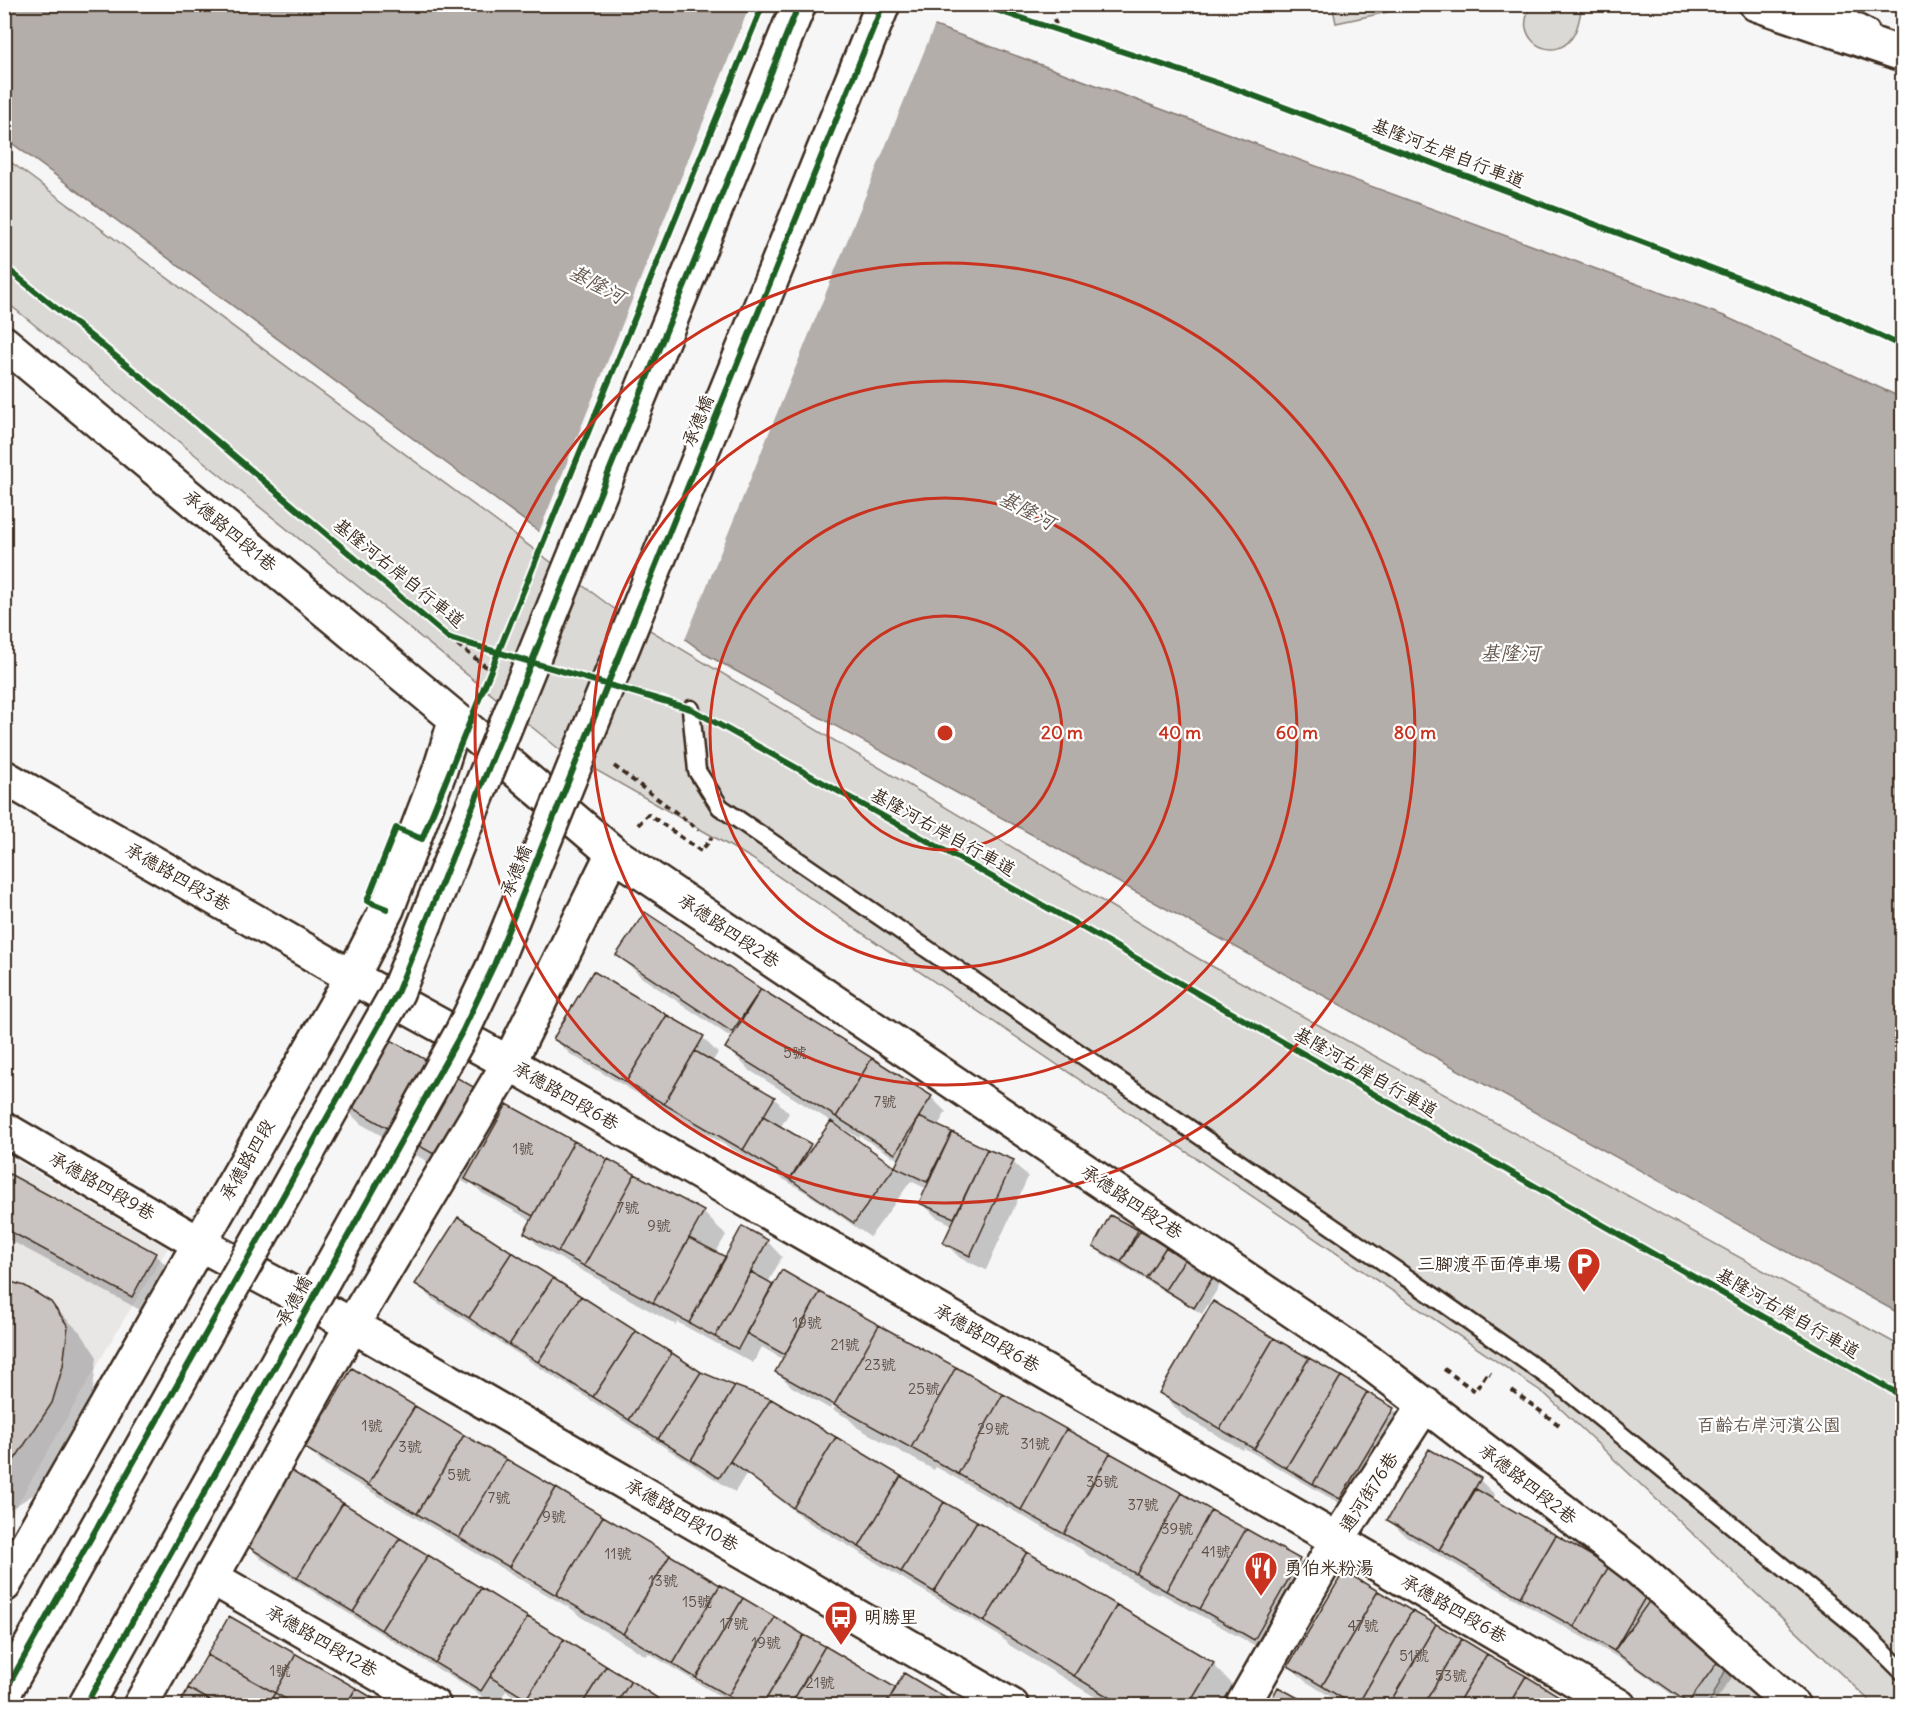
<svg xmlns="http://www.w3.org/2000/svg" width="1907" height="1710" font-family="Delius,'LXGW WenKai TC',sans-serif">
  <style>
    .built { fill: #e9e7e6 }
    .green { fill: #dbd9d6; stroke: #8b827a; stroke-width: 1.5 }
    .water { fill: #b4aeaa; stroke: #847972; stroke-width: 1.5 }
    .pier { fill: #f7f6f6 }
    .shadow { fill: #0003; fill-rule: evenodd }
    .building { fill: #c9c3c1; stroke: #3b2a1e; stroke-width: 1.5 }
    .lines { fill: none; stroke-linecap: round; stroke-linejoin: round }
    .lane-casing { stroke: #3b2a1e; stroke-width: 21 }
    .street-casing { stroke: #3b2a1e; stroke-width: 38 }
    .highway-casing { stroke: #3b2a1e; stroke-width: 38 }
    .path { stroke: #3b2a1e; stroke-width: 4; stroke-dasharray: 6 4.5; stroke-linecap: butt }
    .lane { stroke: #fff; stroke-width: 16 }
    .street { stroke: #fff; stroke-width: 33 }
    .highway { stroke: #fff; stroke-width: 33 }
    .secondary-bridge-casing { stroke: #3b2a1e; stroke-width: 38; stroke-linecap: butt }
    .secondary-bridge { stroke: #fff; stroke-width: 33 }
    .cycleway-casing { stroke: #fff; stroke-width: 10 }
    .cycleway { stroke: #1b5e20; stroke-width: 6 }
    .ring { fill: none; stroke: #c8321e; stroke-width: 3 }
    .labels { text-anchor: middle; stroke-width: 4.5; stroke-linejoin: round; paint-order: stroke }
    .number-label { font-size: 15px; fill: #5e5047 }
    .street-label { font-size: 18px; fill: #3b2a1e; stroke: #fff }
    .poi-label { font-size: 18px; fill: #3b2a1e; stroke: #fff; text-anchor: start }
    .park-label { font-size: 18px; fill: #63564c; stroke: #fff }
    .water-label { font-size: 20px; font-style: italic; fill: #65584f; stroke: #fff }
    .centre { fill: #c8321e; stroke: #fff; stroke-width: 3 }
    .ring-label { font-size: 18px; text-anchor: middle; font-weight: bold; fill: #c8321e; stroke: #fff; stroke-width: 4.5; stroke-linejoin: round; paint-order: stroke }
  </style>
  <rect width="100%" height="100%" fill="#f7f6f6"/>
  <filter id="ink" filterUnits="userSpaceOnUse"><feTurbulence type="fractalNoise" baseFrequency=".0167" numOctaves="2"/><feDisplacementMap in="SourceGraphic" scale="12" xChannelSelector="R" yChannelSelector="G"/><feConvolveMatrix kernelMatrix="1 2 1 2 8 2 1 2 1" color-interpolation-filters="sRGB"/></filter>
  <g filter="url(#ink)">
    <path class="built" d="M5 1154 168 1248 114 1336 5 1526Z"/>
    <path class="green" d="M1332 4H1421V5L1336 23Z
      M1530 5H1582C1580 16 1578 31 1570 40 1556 57 1530 48 1526 28 1524 21 1528 12 1530 5Z
      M4 157 613 608 1199 959 1902 1347V1705H1874L1545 1394 751 858 559 749 5 301Z
      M1730 1661 1780 1706H1708Z"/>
    <path class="water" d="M5 5H878L1724 316 1902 398V1315L707 655 5 138Z"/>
    <path class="pier" d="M887 4 936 22 684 642 538 535 750 5Z"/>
    <path class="shadow" d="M645 914 760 991 931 1097 946 1112 937 1127 1013 1162 1028 1177 986 1270 960 1258 945 1243 953 1225 936 1217 921 1202 927 1189 911 1181 870 1237 807 1193 570 1054 555 1039 594 973 703 1038 718 1053 712 1062 774 1098 789 1113 780 1128 813 1149 832 1122 749 1070 727 1047 732 1038 641 977 618 954ZM836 1124 859 1138 860 1136 900 1161 896 1169 834 1126Z
      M476 1090 502 1116 508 1106 703 1212 726 1235 715 1254 726 1259 743 1228 767 1241 782 1257 768 1283 877 1326 830 1409 792 1387 777 1372 784 1360 762 1347 753 1363 677 1322 676 1325 609 1288 601 1281 541 1248 525 1233 532 1221 482 1193 471 1182 469 1185 361 1124 331 1095Z
      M4 1173 155 1254 178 1277 155 1318 4 1237Z
      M1137 1231 1212 1278 1220 1285 1202 1314 1102 1254 1094 1247Z
      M4 1281 50 1303 81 1333 97 1357 92 1396 81 1433 44 1488 4 1513Z
      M417 1284 700 1374 1213 1664 1235 1687 1224 1706H1110L1009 1645 1001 1637 810 1523 746 1474 735 1492 432 1299Z
      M880 1327 1299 1560 1314 1575 1270 1654 1160 1593 1159 1595 1089 1556 1081 1549 936 1467 934 1470 858 1428 848 1418 833 1410Z
      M1161 1393 1393 1409 1408 1424 1356 1513 1244 1448 1243 1450 1183 1416Z
      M307 1448 895 1689 957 1706H736L648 1653 646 1656 581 1617 573 1610 322 1463Z
      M1429 1451 1480 1480 1495 1495 1493 1500 1649 1590 1738 1669 1712 1706H1688L1631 1665 1404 1535 1389 1520Z
      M291 1472 667 1706H529L506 1691 496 1705 261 1559 246 1544Z
      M230 1619 381 1706H180Z
      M1290 1666 1573 1706H1346L1305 1681Z"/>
    <path class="building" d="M645 912 761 989 732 1032 616 955Z
      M593 971 667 1015 626 1082 553 1039Z
      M761 989 872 1058 836 1117 725 1048Z
      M667 1015 704 1036 664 1104 626 1082Z
      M368 1027 477 1089 439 1157 329 1095Z
      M695 1051 775 1097 743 1150 664 1104Z
      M872 1058 932 1096 895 1154 836 1117Z
      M507 1104 574 1141 533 1216 465 1179Z
      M763 1116 811 1144 790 1179 743 1150Z
      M919 1117 952 1132 927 1182 895 1167Z
      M831 1121 895 1167 854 1223 790 1179Z
      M952 1132 987 1149 954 1218 919 1203Z
      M574 1141 608 1159 558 1252 524 1233Z
      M987 1149 1014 1160 970 1256 943 1243Z
      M608 1159 635 1174 584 1266 558 1252Z
      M4 1171 156 1253 132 1297 4 1228Z
      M635 1174 704 1211 653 1303 584 1266Z
      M1110 1215 1138 1230 1121 1262 1093 1247Z
      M458 1217 512 1252 469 1318 415 1284Z
      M742 1226 768 1240 715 1337 689 1323Z
      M1140 1231 1166 1247 1146 1278 1121 1262Z
      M689 1238 726 1257 689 1323 653 1303Z
      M1166 1247 1185 1259 1165 1290 1146 1278Z
      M512 1252 553 1278 509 1345 469 1318Z
      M1185 1259 1213 1277 1194 1308 1165 1290Z
      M782 1270 820 1292 785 1355 746 1333Z
      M751 1272 773 1284 738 1349 715 1337Z
      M553 1278 581 1296 538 1362 509 1345Z
      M4 1280 25 1286 51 1302 68 1326 63 1366 52 1403 15 1459 4 1465Z
      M820 1292 879 1325 834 1405 775 1372Z
      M581 1296 636 1331 593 1397 538 1362Z
      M1213 1301 1274 1338 1220 1429 1159 1393Z
      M879 1325 956 1367 911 1448 834 1405Z
      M636 1331 672 1353 629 1420 593 1397Z
      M1274 1338 1309 1358 1254 1449 1220 1429Z
      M672 1353 701 1372 658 1439 629 1420Z
      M1309 1358 1341 1376 1286 1468 1254 1449Z
      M956 1367 1003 1394 958 1474 911 1448Z
      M352 1368 415 1406 368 1485 305 1448Z
      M701 1372 735 1386 691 1460 658 1439Z
      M1341 1376 1367 1392 1313 1484 1286 1468Z
      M735 1386 771 1399 719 1478 691 1460Z
      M1367 1392 1394 1408 1340 1499 1313 1484Z
      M1003 1394 1066 1429 1021 1510 958 1474Z
      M771 1399 836 1437 793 1508 730 1461Z
      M415 1406 464 1435 417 1514 368 1485Z
      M1066 1429 1110 1453 1064 1534 1021 1510Z
      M464 1435 506 1459 459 1538 417 1514Z
      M836 1437 901 1476 859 1547 793 1508Z
      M1429 1449 1481 1478 1439 1550 1387 1520Z
      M1110 1453 1182 1493 1136 1574 1064 1534Z
      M506 1459 556 1488 509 1567 459 1538Z
      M290 1470 343 1503 297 1578 244 1544Z
      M901 1476 944 1502 901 1572 859 1547Z
      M556 1488 603 1516 556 1595 509 1567Z
      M1476 1489 1556 1535 1520 1597 1439 1550Z
      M1182 1493 1211 1510 1166 1591 1136 1574Z
      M944 1502 977 1521 934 1592 901 1572Z
      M343 1503 400 1538 353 1612 297 1578Z
      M1211 1510 1246 1529 1200 1609 1166 1591Z
      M603 1516 670 1555 623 1634 556 1595Z
      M977 1521 1027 1552 984 1622 934 1592Z
      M1246 1529 1300 1559 1254 1640 1200 1609Z
      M1556 1535 1609 1566 1574 1627 1520 1597Z
      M400 1538 428 1555 381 1630 353 1612Z
      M1027 1552 1117 1605 1074 1676 984 1622Z
      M428 1555 481 1588 435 1663 381 1630Z
      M670 1555 720 1585 673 1664 623 1634Z
      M1609 1566 1650 1589 1614 1651 1574 1627Z
      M1344 1571 1378 1591 1322 1686 1288 1666Z
      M720 1585 743 1598 696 1678 673 1664Z
      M481 1588 528 1617 481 1691 435 1663Z
      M1378 1591 1412 1611 1357 1706H1355L1322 1686Z
      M743 1598 775 1617 728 1696 696 1678Z
      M1650 1600 1724 1653 1688 1703 1614 1651Z
      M1117 1605 1214 1663 1188 1706H1123L1074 1676Z
      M1412 1611 1436 1624 1388 1706H1357Z
      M229 1616 296 1654 275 1693 207 1655Z
      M528 1617 564 1639 526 1699 490 1677Z
      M775 1617 804 1635 762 1706H743L728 1696Z
      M1436 1624 1462 1639 1423 1706H1388Z
      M804 1635 825 1646 790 1706H762Z
      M564 1639 606 1666 581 1706H536L526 1699Z
      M1462 1639 1487 1654 1456 1706H1423Z
      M825 1646 896 1688 885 1706H790Z
      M296 1654 356 1688 346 1706H298L275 1693Z
      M1487 1654 1526 1676 1508 1706H1456Z
      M207 1655 275 1693 267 1706H220L188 1688Z
      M606 1666 631 1681 615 1706H581Z
      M904 1673 959 1706H885Z
      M1526 1676 1559 1696 1554 1706H1508Z
      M631 1681 662 1701 659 1706H615Z
      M1278 1687 1313 1706H1268Z
      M188 1688 220 1706H179Z
      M356 1688 386 1706H345Z
      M1559 1696 1576 1706H1554Z"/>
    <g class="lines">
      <defs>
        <path id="lane" d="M1822 4 1870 29
          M691 709 697 771 720 807 1435 1297 1560 1385 1863 1632 1902 1671"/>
        <path id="street" d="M4 343 456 719 613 853 1369 1362 1639 1569 1793 1706
          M4 777 352 977 509 1063 1337 1540 1619 1706
          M4 1129 200 1244 352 1325 1012 1706
          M211 1577 434 1706
          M4 1585 352 977 387 909 440 770 456 719
          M140 1706 352 1325 509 1063 613 853
          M1242 1706 1337 1540 1425 1404"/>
        <path id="highway" d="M1756 4 1902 54"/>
      </defs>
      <use href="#lane" class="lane-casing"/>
      <use href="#street" class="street-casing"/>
      <use href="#highway" class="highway-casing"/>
      <path class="path" d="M1054 19 1058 31
        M449 638 489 669
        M614 766 699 830
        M638 825 648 814 701 851 711 839 710 837
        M1444 1369 1475 1391 1488 1372 1491 1374
        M1512 1390 1559 1425"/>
      <use href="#lane" class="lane"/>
      <use href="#street" class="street"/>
      <use href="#highway" class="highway"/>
      <defs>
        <path id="secondary-bridge" d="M4 1693 397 993 799 4
          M85 1706 462 1032 494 965 883 4"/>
      </defs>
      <use href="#secondary-bridge" class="secondary-bridge-casing"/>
      <use href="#secondary-bridge" class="secondary-bridge"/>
      <defs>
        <path id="cycleway" d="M978 4 1233 88 1833 314 1902 346
          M4 266 140 376 449 638 691 709 1071 921 1902 1396
          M387 909 367 901 396 828 422 839 763 4
          M4 1693 397 993 799 4
          M85 1706 462 1032 494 965 883 4"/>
      </defs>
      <use href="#cycleway" class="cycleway-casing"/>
      <use href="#cycleway" class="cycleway"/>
    </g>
  </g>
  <g class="ring">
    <circle cx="945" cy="733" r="117"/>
    <circle cx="945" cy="733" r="235"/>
    <circle cx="945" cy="733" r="352"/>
    <circle cx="945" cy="733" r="470"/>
  </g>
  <defs>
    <symbol id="parking-pin" viewBox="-11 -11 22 30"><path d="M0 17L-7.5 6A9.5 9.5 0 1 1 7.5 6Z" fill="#c8321e" stroke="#fff"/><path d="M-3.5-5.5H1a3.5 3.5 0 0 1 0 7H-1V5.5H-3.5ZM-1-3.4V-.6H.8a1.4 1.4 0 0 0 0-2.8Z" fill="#fff"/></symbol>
    <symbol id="restaurant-pin" viewBox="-11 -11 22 30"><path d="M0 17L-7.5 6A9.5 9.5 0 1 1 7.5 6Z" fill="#c8321e" stroke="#fff"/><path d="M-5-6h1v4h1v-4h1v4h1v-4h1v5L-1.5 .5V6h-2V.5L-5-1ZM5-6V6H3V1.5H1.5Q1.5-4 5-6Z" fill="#fff"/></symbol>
    <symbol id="bus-pin" viewBox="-11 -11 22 30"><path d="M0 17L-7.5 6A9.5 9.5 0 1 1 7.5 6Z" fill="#c8321e" stroke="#fff"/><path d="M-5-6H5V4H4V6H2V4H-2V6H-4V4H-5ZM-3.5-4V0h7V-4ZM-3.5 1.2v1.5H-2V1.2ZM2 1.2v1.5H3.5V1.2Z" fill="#fff"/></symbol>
  </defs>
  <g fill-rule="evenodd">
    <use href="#parking-pin" x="1565" y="1245" width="38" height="52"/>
    <use href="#restaurant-pin" x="1242" y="1549" width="38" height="52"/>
    <use href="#bus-pin" x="822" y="1598" width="38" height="52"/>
  </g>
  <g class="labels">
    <g class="number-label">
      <text x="795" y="1058">5號</text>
      <text x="885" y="1107">7號</text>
      <text x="523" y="1154">1號</text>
      <text x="628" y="1213">7號</text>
      <text x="659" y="1231">9號</text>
      <text x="807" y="1328">19號</text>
      <text x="845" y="1350">21號</text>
      <text x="880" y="1370">23號</text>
      <text x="924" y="1394">25號</text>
      <text x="372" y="1431">1號</text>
      <text x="993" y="1434">29號</text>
      <text x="1035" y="1449">31號</text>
      <text x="410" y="1452">3號</text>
      <text x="459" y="1480">5號</text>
      <text x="1102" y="1487">35號</text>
      <text x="499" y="1503">7號</text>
      <text x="1143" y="1510">37號</text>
      <text x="554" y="1522">9號</text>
      <text x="1177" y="1534">39號</text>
      <text x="1216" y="1557">41號</text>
      <text x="618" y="1559">11號</text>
      <text x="663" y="1586">13號</text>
      <text x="697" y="1607">15號</text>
      <text x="734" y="1629">17號</text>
      <text x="1363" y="1631">47號</text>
      <text x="766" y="1648">19號</text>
      <text x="1414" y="1661">51號</text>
      <text x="280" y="1676">1號</text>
      <text x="1451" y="1681">53號</text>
      <text x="820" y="1688">21號</text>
    </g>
    <g class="street-label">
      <text transform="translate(1448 153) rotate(21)" y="6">基隆河左岸自行車道</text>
      <text transform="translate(698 421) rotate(-68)" y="6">承德橋</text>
      <text transform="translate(230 531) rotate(40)" y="6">承德路四段1巷</text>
      <text transform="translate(399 573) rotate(39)" y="6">基隆河右岸自行車道</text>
      <text transform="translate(943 832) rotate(29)" y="6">基隆河右岸自行車道</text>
      <text transform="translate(516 871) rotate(-68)" y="6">承德橋</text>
      <text transform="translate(178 877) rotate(30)" y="6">承德路四段3巷</text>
      <text transform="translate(729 931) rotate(34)" y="6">承德路四段2巷</text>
      <text transform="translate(1366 1072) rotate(30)" y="6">基隆河右岸自行車道</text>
      <text transform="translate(566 1096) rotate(30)" y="6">承德路四段6巷</text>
      <text transform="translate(247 1160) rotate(-60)" y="6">承德路四段</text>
      <text transform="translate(102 1186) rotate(30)" y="6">承德路四段9巷</text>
      <text transform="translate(1132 1202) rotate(34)" y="6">承德路四段2巷</text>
      <text transform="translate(294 1301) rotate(-61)" y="6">承德橋</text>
      <text transform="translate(1788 1313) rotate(30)" y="6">基隆河右岸自行車道</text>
      <text transform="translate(987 1338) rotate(30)" y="6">承德路四段6巷</text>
      <text transform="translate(1528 1484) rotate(38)" y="6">承德路四段2巷</text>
      <text transform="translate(1369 1492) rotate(-57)" y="6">通河街76巷</text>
      <text transform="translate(682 1515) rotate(30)" y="6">承德路四段10巷</text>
      <text transform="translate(1454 1609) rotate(30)" y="6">承德路四段6巷</text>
      <text transform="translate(322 1641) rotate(30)" y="6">承德路四段12巷</text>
    </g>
    <g class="poi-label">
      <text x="1561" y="1270" text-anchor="end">三腳渡平面停車場</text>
      <text x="1284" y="1574">勇伯米粉湯</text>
      <text x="864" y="1623">明勝里</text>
    </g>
    <g class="park-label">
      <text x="1769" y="1431">百齡右岸河濱公園</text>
    </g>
    <g class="water-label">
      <text transform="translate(597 284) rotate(28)" y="7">基隆河</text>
      <text transform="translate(1027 510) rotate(28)" y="7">基隆河</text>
      <text x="1510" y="660">基隆河</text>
    </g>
  </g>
  <circle cx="945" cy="733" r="9" class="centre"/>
  <g class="ring-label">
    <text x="1062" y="739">20 m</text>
    <text x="1180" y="739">40 m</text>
    <text x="1297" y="739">60 m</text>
    <text x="1415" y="739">80 m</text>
  </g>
  <rect width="1907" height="1710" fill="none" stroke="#fff" stroke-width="24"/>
  <rect x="12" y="12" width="1883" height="1686" fill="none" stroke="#3b2a1e" stroke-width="2" filter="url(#ink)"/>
</svg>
